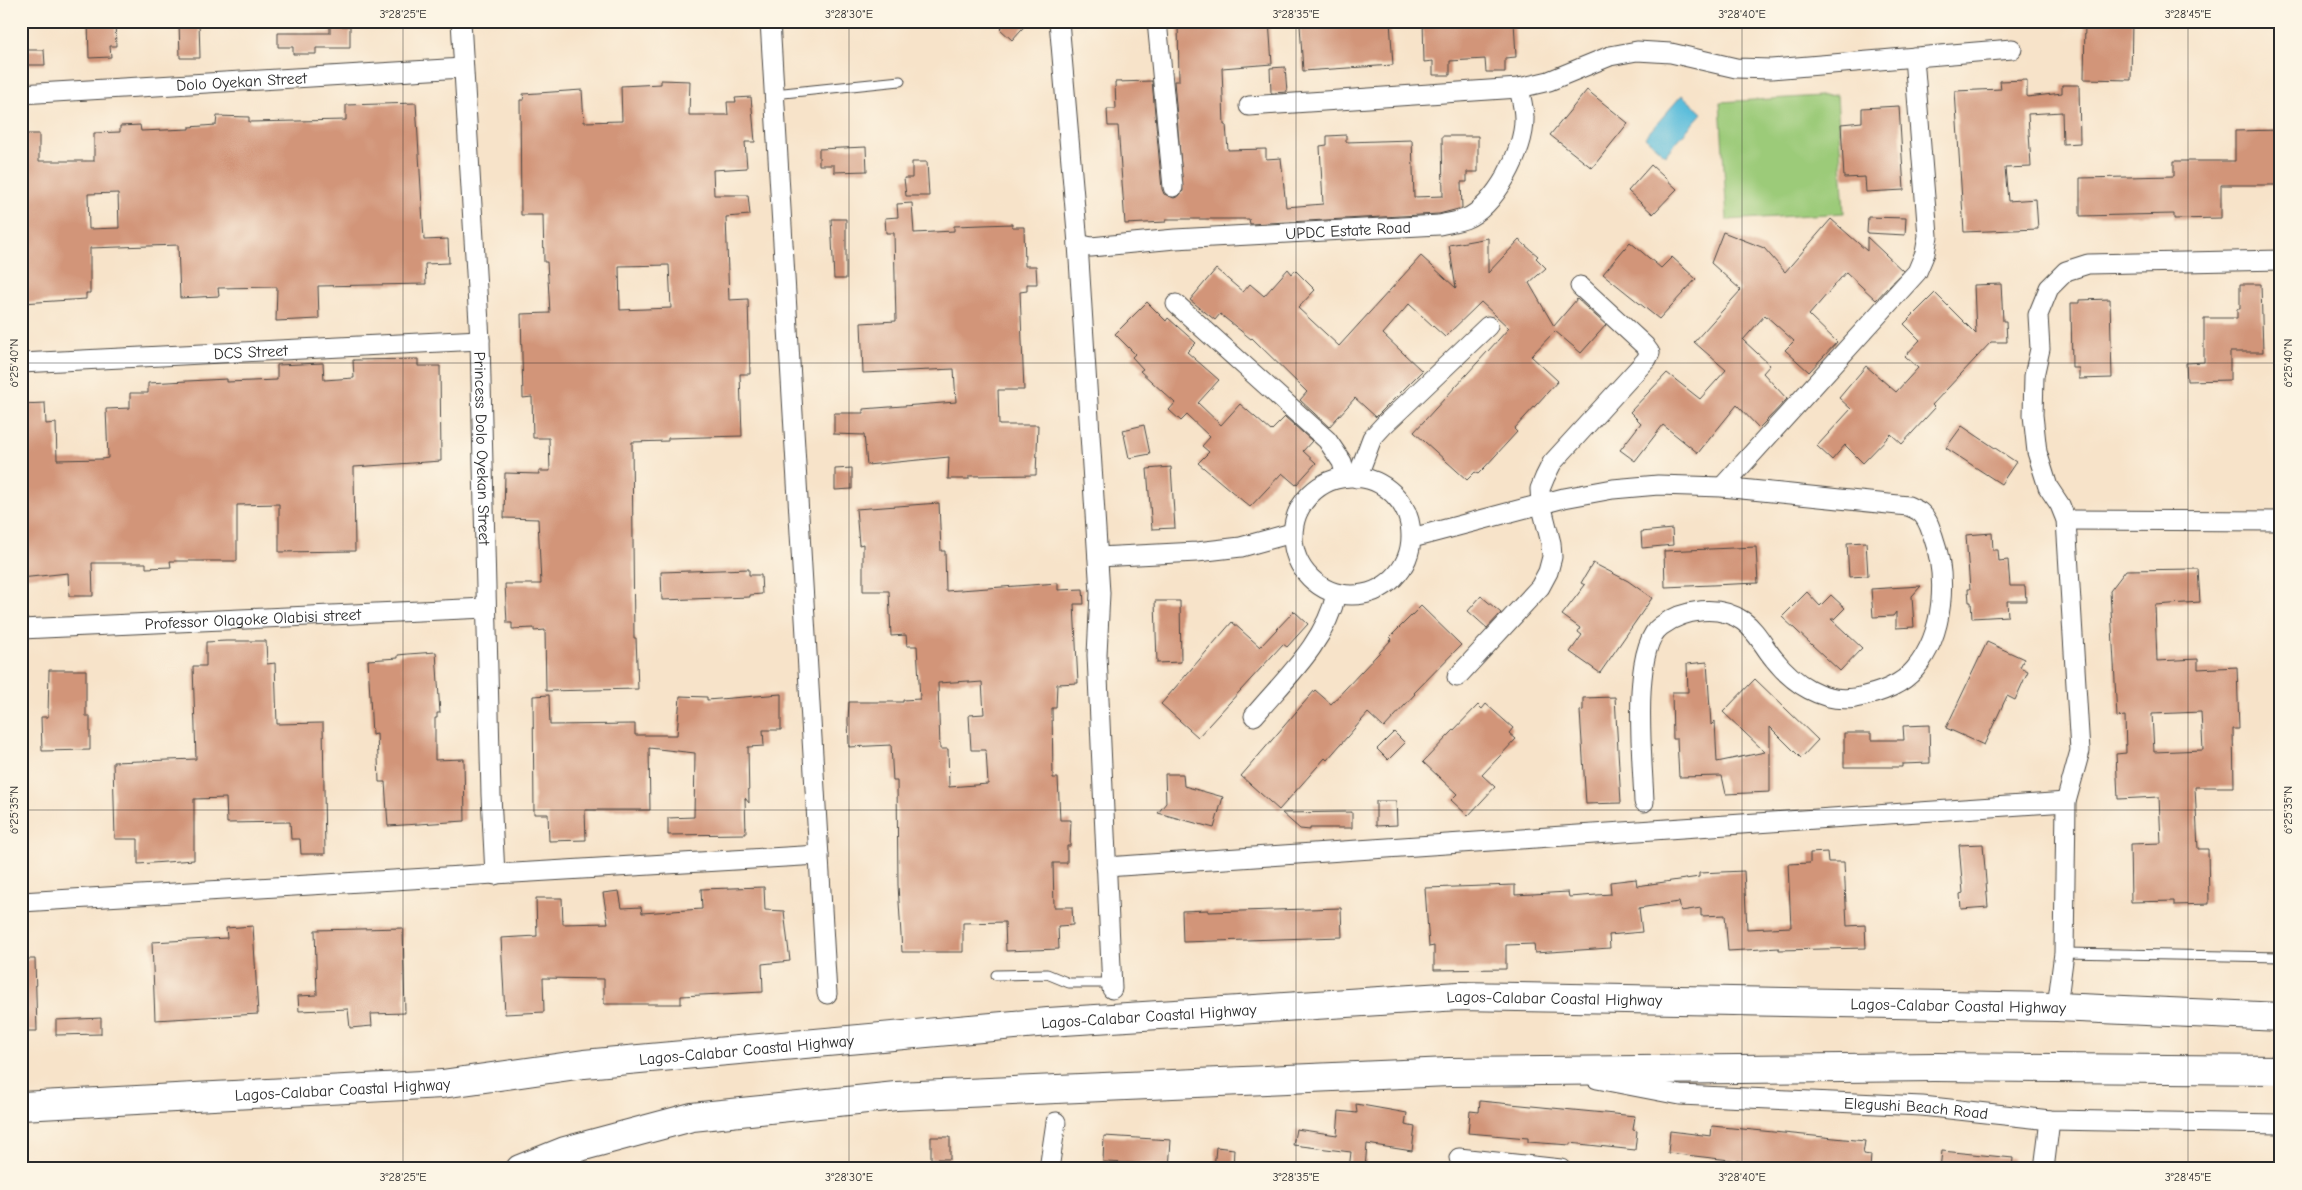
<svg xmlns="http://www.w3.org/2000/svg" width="2302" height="1190" font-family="'Comic Neue',sans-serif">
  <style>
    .green { fill: #9ccb79; stroke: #647b52 }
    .water { fill: #5cbddb; stroke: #447483 }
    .building { fill: #d29579; fill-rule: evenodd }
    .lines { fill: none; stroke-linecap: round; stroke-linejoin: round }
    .service-casing { stroke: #4a4743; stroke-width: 11 }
    .minor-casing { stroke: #4a4743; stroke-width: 21 }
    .trunk-casing { stroke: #4a4743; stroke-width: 30 }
    .service { stroke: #fff; stroke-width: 9 }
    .minor { stroke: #fff; stroke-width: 19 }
    .trunk { stroke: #fff; stroke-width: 28 }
    .ticks { fill: none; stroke: #2b2b2b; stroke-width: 1; stroke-opacity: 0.45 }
    .labels { text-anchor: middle; stroke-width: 4.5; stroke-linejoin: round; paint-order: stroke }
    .street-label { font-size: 16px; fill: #2b2b2b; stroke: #fcf5e5 }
    .neatline { fill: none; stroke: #2b2b2b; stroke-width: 2 }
    .ticks-label { font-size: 12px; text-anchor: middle; fill: #2b2b2b }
  </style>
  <rect width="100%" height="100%" fill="#fcf5e5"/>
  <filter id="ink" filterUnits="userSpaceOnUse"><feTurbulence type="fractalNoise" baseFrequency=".02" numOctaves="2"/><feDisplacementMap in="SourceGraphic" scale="10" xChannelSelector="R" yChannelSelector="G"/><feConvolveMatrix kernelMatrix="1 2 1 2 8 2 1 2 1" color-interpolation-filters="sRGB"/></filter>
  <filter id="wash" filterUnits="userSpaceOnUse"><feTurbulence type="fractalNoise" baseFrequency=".0096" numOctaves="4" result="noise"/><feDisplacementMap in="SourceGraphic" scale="20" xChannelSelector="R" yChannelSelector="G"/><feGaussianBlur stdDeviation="1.12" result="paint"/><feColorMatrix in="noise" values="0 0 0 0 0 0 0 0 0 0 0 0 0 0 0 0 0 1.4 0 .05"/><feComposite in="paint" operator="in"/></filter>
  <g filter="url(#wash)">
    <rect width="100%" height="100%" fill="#f7e3c9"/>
    <path class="green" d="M1837 95 1844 213 1727 220 1720 102Z"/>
    <path class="water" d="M1682 95 1702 113 1665 155 1645 137Z"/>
    <g id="blocks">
      <path class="building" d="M88 21H115L116 46H110L111 57 89 58Z
        M179 21H199L200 58H180Z
        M1008 21H1029L1012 40 1000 29Z
        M1178 21H1269L1272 64 1222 68 1224 125H1226L1228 150 1266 149V159L1281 158 1286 207 1323 204 1320 146 1327 145V136L1346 135V142L1412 140 1414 197 1443 196 1442 136H1478V172H1467V182H1461L1462 208 1439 214 1250 224 1249 219H1166V222L1125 224 1118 126H1108L1107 109H1116L1115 82 1152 81 1162 189 1164 194 1174 198 1179 196 1183 191 1174 81H1179Z
        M1359 21H1390L1393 65 1303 71 1300 25Z
        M1423 21H1514L1516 57 1505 58V72H1486L1485 59 1450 61V75H1433V61L1424 62Z
        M2085 21H2132L2131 80 2084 79Z
        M330 26H350V48H316V54H293V47H278V33H330Z
        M22 50H44L45 65H22Z
        M1285 67 1287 92 1271 93 1270 68Z
        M661 80 690 81 689 115H728L727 102H736L735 98 751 97 755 142H745L747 168 713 170 714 195H748L750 215 726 217 729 300 748 299 750 374H740L742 436 668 438V441L632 442 634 638H636L638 689 546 691 545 630 534 631V628L512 629V623H507L505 584H541L538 519 504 518 505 473 539 474V471H550L549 438H533L532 397 523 398 521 314 550 313 547 262H544L543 215H521L520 100H524L523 94 582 90 584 122 622 121 621 86 661 84ZM669 265 671 308 620 310 619 266Z
        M2027 80V97L2062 93V85H2079L2080 143 2063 144 2062 112 2028 114 2031 167 2005 168 2008 201 2036 199 2038 229 1964 232 1955 91 2001 89 2000 81Z
        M1587 90 1628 123 1592 168 1550 135Z
        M416 103 424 240 448 239 449 263 425 264 426 284 318 286 319 319 276 321 277 287 218 288 219 296 180 298 178 245 90 248V293H86V299L22 303 21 134H39V161H94V133L120 132V126L140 125 141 131 189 129V127L216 125 217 116 249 117V122L346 120V105ZM118 193 119 228 89 229 88 194Z
        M1899 106 1904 190 1866 192 1865 177 1844 178 1841 124 1862 122V108Z
        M2281 130V185H2221V218L2174 219V214L2080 216V178L2174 176V161H2235V131Z
        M866 147 867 171 834 172V165H819V149Z
        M912 162H927L929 196H906L904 178H912Z
        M1651 165 1677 189 1653 214 1628 191Z
        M912 203 914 233 954 231V226L1012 224V227H1024L1025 266H1036L1037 284H1027V291L1020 292 1024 390H998L999 425H1038L1036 475 969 476V479H948L949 457 867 465 864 435 834 434V413H863V409L956 402 954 369 863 373 861 323 896 321 894 233H886L885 218 898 217 897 204Z
        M1868 217 1906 218 1905 235 1867 233Z
        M831 219H846V279H834Z
        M1831 219 1867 251V237L1903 271 1876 300 1846 272 1809 315 1837 342 1809 372 1785 350 1794 341 1765 315 1743 340 1770 365 1763 373 1787 399 1766 421 1759 428 1737 405 1698 453 1663 425 1635 461 1620 450 1641 423 1630 412 1667 373 1700 399 1726 370 1694 342 1741 290 1711 263 1723 232 1764 248 1785 272Z
        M1488 238V273L1519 240 1538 256 1536 258 1546 268 1529 283 1554 326 1577 299 1606 325 1581 353 1555 331 1531 356 1558 381 1514 429 1517 432 1485 467 1478 474 1475 472 1467 480 1414 432 1509 328 1481 302 1445 337 1409 304 1383 334 1422 371 1376 417 1355 398 1329 427 1300 400 1307 392 1252 338 1251 339 1220 314 1215 320 1190 300 1216 269 1243 292 1250 284 1264 296 1288 269 1292 274 1295 270 1315 290 1298 308 1339 346 1421 256 1456 288 1449 245Z
        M1630 242 1661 268 1672 257 1696 279 1659 319 1603 274Z
        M2001 284 2003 321H2006L2007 342H1991L1932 405 1935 408 1902 444 1891 434 1863 463 1845 445 1832 460 1817 446 1851 409 1839 398 1866 366 1896 392 1918 368 1905 356 1920 340 1904 324 1935 293 1976 334 1974 285Z
        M2240 284H2261L2263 352H2230V380L2187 381 2186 363 2204 362V318H2237V309H2240Z
        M2110 299 2112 378 2079 379V368H2072L2071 303H2079V300Z
        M1147 302 1166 321 1168 318 1196 343 1187 352 1219 380 1198 403 1221 425 1240 404 1271 431 1285 417 1312 441 1303 451 1316 463 1296 485 1282 473 1250 507 1198 463 1209 452 1202 446 1210 437 1187 415 1181 421 1169 410 1175 403 1140 371 1143 369 1132 357 1135 354 1115 334Z
        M418 359V366H440L441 461 354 467 355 551 279 552V504L237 505V561H170L171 567 146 568V563H92L93 596H69L68 573 21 578V404L45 403 46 424 56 423 57 460 102 459 108 458 106 409 130 408V393H148V383L227 379V382L277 380V365L323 363 324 380 354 378 353 360Z
        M1144 425 1150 454 1129 458 1123 430Z
        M1962 426 2016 462 2001 484 1946 448Z
        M1171 467 1175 528 1152 529 1147 469Z
        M852 468V489L835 490V469Z
        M939 503 941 551H945L946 591 1058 583V590L1083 589 1084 604H1074L1078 683 1057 684 1056 708H1052L1053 778H1058L1060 820H1071L1070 846H1067V863H1053L1054 907H1072L1073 925 1058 926 1059 949 1006 951 1005 922 963 923V952H902L898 885 897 781H893L891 745 849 747 848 720 849 702H903V700L920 699 917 646H907L906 635 891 636 889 591H863V544L859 545 856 509ZM969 681V683L982 682 984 714 969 715 971 750H986L988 784 949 787 948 749H940L938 683Z
        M1672 529 1673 545 1642 548 1641 532Z
        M1992 533 1993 550H1998L1999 561 2008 560 2010 586H2025L2026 601H2007L2008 616 1972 618 1971 602H1969L1968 589H1970L1966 535Z
        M1866 542 1868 576 1849 577 1847 543Z
        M1756 547 1758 583 1665 587 1664 551Z
        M1593 563 1628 581 1652 598 1600 673 1570 652 1582 635 1578 632 1580 628 1562 615 1585 585 1581 583Z
        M749 569V575H761L762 594 750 595V597L662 600 661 572Z
        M2198 569 2200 602 2155 605 2157 661 2198 659V669L2237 667 2239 729H2233L2234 787H2195L2198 849H2208L2209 904 2174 905V901L2131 902 2130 844 2161 843 2159 797 2118 799 2116 754 2126 753 2125 716 2117 717 2110 591 2126 570ZM2201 712 2203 750 2154 752 2152 714Z
        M1921 586 1912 596 1914 627 1896 628V612L1893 616 1873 617 1871 589Z
        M1807 592 1820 606 1831 595 1845 608 1834 619H1831L1862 648 1840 671 1782 617Z
        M1481 596 1501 613 1487 628 1468 611Z
        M1155 601H1180L1181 662 1157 663Z
        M1421 606 1461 645 1414 693 1415 694 1384 728 1368 713 1327 760 1325 758 1279 810 1241 776 1315 690 1331 704 1392 639 1390 637Z
        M1294 611 1308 624 1287 647 1283 644 1198 737 1161 704 1232 622 1260 647Z
        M226 641H266L267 664 275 663 277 724 323 723 325 854H301L300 839H291L290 822 227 823 226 798 194 799V860L138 864V839H115L113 762 196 759 193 666H206V642Z
        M1987 642 2024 659 2020 667 2028 671 2015 700 2007 696 1984 745 1946 728Z
        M436 652 440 713H437V718H435V760L464 759 465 821 388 826 385 782H379L377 734 372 735 368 660 398 658V655L408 654Z
        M1707 662 1711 725 1715 721 1717 762 1765 752 1723 712 1755 679 1818 740 1801 758 1770 727V792L1726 794 1722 776 1679 777 1677 739H1673L1672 692H1688L1687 664Z
        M49 670H86V716H90V750L42 751 41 717H48Z
        M781 694V730H763L764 746 748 747 749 803 745 798 746 834 668 835V818L694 817 695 753 649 748 650 810H585L586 840 549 841 548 814H534L533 696 549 695 550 725 635 724V735H677L680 696 707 697V700Z
        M1615 697 1621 803 1586 804 1580 711 1583 710V698Z
        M1486 704 1513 728 1509 733 1516 739 1482 775 1495 787 1468 816 1451 800 1457 794 1423 762 1478 705 1482 709Z
        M1929 725 1930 763 1902 764V767H1844V733H1871V740H1904L1903 726Z
        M1394 732 1405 743 1388 760 1377 749Z
        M1165 774H1183L1184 786 1223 797 1214 828 1158 813 1166 803Z
        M1376 801H1396L1397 825 1376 826Z
        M1352 812V828H1310V830L1300 829 1282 813Z
        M1983 844 1988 907 1961 909 1960 894 1963 893 1959 845Z
        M1827 852 1828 862H1844L1847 926 1865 925 1866 948 1779 950V948L1728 951 1725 915 1701 916V908L1681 911 1679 902 1639 908 1642 932 1609 935 1610 948 1535 953 1534 944 1506 945V969L1434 970V946L1429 947 1425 888 1515 885V895L1568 892 1569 897 1611 894 1610 882 1636 879 1637 886 1699 877V873L1744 871 1747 929 1791 927 1788 864 1810 863V853Z
        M764 887 765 910 784 911 790 961 762 964 763 992 681 996V1004H604V979L543 978 544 1012 505 1014 501 938 537 936 536 898H562L563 924 608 923 603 893 619 891 622 908 641 907 642 913 702 909 701 889Z
        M1341 908 1342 937 1183 942 1182 911 1208 910V912Z
        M253 926 258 1014 155 1020 152 942 227 938 226 928Z
        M403 928 405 1013 371 1014 372 1026 350 1028 348 1009 299 1011 298 996 317 995 315 930Z
        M21 959H35L37 1031H21Z
        M101 1018V1034L56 1035V1020Z
        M1480 1101 1635 1116 1633 1130 1637 1131 1635 1150 1570 1143V1145L1528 1142V1138L1468 1133 1470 1111 1479 1112Z
        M1356 1104 1407 1113 1405 1125 1415 1127 1412 1151 1367 1144 1365 1169H1349L1351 1152 1293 1145 1296 1129 1337 1135 1339 1111 1357 1113Z
        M1712 1126 1865 1141 1863 1154 1871 1155 1870 1169 1800 1168 1668 1153 1670 1131 1711 1136Z
        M1104 1136 1171 1140 1169 1169H1154L1155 1164 1103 1162Z
        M931 1137H950V1159H931Z
        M1216 1147 1234 1149 1233 1169H1214Z
        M1942 1151 2013 1158 2012 1169H1940Z"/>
    </g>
  </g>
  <g filter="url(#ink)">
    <use href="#blocks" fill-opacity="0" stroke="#4a4743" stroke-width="1"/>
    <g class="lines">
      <defs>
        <path id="service" d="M774 94 900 81
          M2064 953 2281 957
          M996 975 1047 974 1069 983H1111"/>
        <g id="minor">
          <path id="s1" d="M461 21 480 340 491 795 495 875"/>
          <path d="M770 21 827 994"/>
          <path d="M1059 21 1078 244 1100 593 1097 655 1112 989"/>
          <path d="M1157 21 1173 187"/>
          <path id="s2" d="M21 94 463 68"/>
          <path d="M1249 106 1519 88 1549 81 1610 56 1637 51 1671 53 1736 68 1771 69 2012 49"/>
          <path id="s3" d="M1078 244 1091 247 1175 239 1439 225C1447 223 1457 222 1465 219 1495 207 1525 150 1524 118 1524 108 1521 98 1519 88"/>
          <path d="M1176 304 1327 440 1342 462 1346 477"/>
          <path id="s4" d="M21 363 480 340"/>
          <circle cx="1352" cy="536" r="59"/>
          <path d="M1357 478 1372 438 1384 425 1488 326"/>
          <path d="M1722 487 1917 272 1925 253 1928 236 1914 57"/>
          <path d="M2066 520 2281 521"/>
          <path d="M1412 538 1564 498 1613 489 1658 485 1722 487 1908 506C1912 508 1918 510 1921 513 1928 519 1930 528 1933 536 1948 578 1944 634 1915 669 1901 686 1876 694 1855 698 1822 703 1793 683 1774 659 1764 647 1756 630 1743 621 1719 604 1684 609 1661 626 1630 648 1643 764 1644 802"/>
          <path d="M1098 557 1197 552 1241 547 1292 533"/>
          <path id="s5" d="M21 629 486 608"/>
          <path d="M1457 677 1540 587 1548 572 1552 557 1551 543 1541 504 1540 489 1545 477 1552 463 1647 359 1650 353 1645 346 1580 286"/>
          <path d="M1254 716C1285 679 1326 642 1336 594"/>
          <path d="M1106 867 2066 802"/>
          <path d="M21 902 819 855"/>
          <path d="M2057 1007 2064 953 2066 802 2080 751 2066 520 2060 505 2048 487 2037 452 2033 415 2034 376 2040 349 2038 315 2049 288 2066 271 2088 264 2281 260"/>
          <path id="s6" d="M1597 1079 1680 1095 1922 1106 2050 1120 2281 1124"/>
          <path d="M1459 1158 1561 1169"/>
          <path d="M1049 1169 1056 1122"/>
          <path d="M2044 1169 2050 1120"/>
        </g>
        <g id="trunk">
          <path id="s7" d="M21 1106 442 1084 584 1064 1048 1022 1459 996 2057 1007 2281 1017"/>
          <path d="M520 1169 565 1151 692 1117 896 1096 1449 1072 1934 1067 2281 1070"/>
        </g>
      </defs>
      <use href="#service" class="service-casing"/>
      <use href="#minor" class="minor-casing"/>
      <use href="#trunk" class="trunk-casing"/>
      <use href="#service" class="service"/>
      <use href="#minor" class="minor"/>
      <use href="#trunk" class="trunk"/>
    </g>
  </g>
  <path class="ticks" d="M403 21V1169M849 21V1169M1296 21V1169M1742 21V1169M2188 21V1169M21 363H2281M21 810H2281"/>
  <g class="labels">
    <g class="street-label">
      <text dy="6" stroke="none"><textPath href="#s2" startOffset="221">Dolo Oyekan Street</textPath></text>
      <text dy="6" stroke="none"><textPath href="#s3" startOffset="271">UPDC Estate Road</textPath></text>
      <text dy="6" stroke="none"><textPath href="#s4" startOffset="230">DCS Street</textPath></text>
      <text dy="6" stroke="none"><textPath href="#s1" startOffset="428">Princess Dolo Oyekan Street</textPath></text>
      <text dy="6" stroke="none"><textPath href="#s5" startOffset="232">Professor Olagoke Olabisi street</textPath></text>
      <text dy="6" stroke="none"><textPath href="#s7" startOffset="1538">Lagos-Calabar Coastal Highway</textPath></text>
      <text dy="6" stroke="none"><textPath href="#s7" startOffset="1942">Lagos-Calabar Coastal Highway</textPath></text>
      <text dy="6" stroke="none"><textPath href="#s7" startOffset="1132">Lagos-Calabar Coastal Highway</textPath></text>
      <text dy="6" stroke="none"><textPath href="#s7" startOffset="728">Lagos-Calabar Coastal Highway</textPath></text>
      <text dy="6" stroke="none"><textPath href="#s7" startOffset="322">Lagos-Calabar Coastal Highway</textPath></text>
      <text dy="6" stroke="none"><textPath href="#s6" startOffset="321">Elegushi Beach Road</textPath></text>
    </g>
  </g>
  <rect width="2302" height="1190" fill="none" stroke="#fcf5e5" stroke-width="55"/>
  <rect x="28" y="28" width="2246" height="1134" class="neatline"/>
  <g class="ticks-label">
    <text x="403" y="18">3°28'25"E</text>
    <text x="849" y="18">3°28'30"E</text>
    <text x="1296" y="18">3°28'35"E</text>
    <text x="1742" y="18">3°28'40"E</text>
    <text x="2188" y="18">3°28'45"E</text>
    <text transform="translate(14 363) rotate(-90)" y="4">6°25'40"N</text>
    <text transform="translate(2288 363) rotate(-90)" y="4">6°25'40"N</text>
    <text transform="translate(14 810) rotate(-90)" y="4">6°25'35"N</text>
    <text transform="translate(2288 810) rotate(-90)" y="4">6°25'35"N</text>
    <text x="403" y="1181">3°28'25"E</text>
    <text x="849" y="1181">3°28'30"E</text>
    <text x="1296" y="1181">3°28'35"E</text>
    <text x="1742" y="1181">3°28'40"E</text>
    <text x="2188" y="1181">3°28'45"E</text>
  </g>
</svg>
